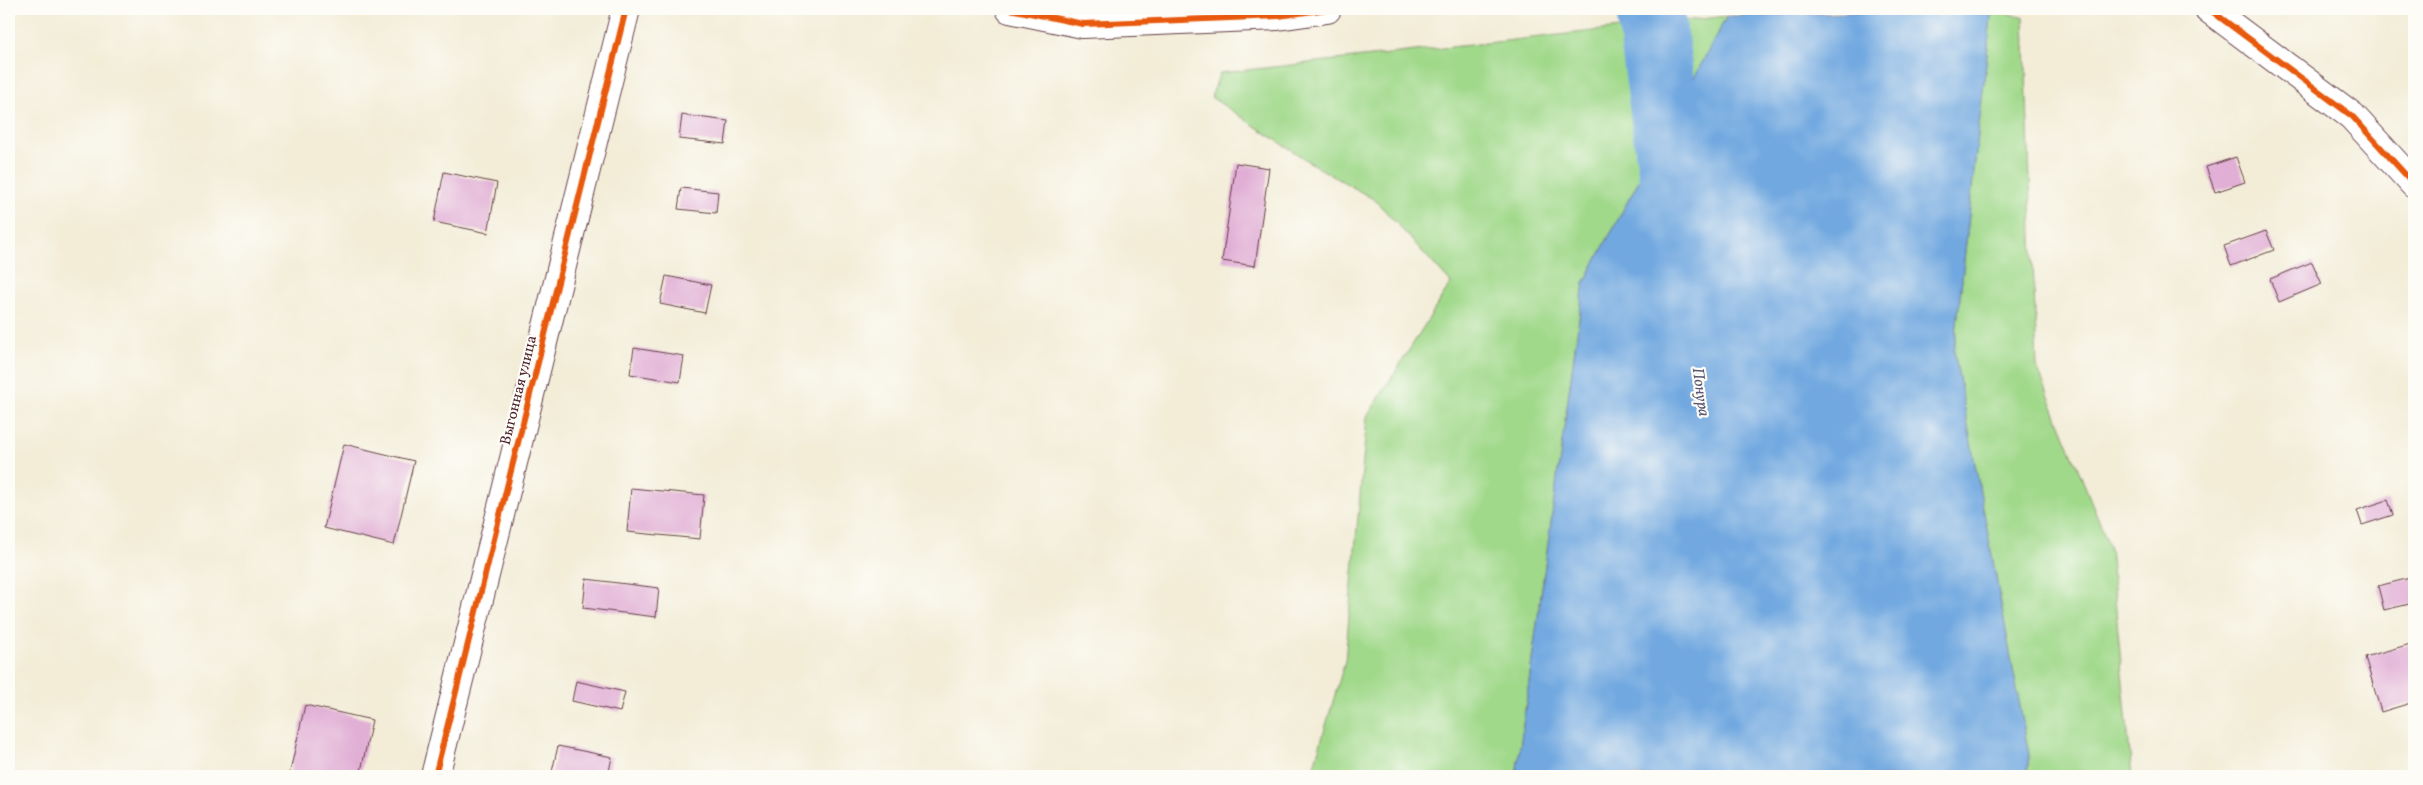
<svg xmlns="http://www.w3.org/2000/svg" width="2423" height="785" font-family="Vollkorn,serif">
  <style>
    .green { fill: #a1d98b; stroke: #767c5b }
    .water { fill: #71a8e0; stroke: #5e6486 }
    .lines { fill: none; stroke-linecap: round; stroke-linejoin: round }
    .river { stroke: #71a8e0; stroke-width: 68 }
    .building { fill: #e1afd5 }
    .minor-casing { stroke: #633e45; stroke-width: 30 }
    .minor { stroke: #fff; stroke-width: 28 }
    .cycleway-casing { stroke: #fdfcf7; stroke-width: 9 }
    .cycleway { stroke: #e8590c; stroke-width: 6 }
    .labels { text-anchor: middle; stroke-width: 4.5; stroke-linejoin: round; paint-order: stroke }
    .street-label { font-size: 15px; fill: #4a1f2b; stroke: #fdfcf7 }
    .water-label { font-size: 16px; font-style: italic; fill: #5a5673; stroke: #fdfcf7 }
  </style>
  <rect width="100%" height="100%" fill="#fdfcf7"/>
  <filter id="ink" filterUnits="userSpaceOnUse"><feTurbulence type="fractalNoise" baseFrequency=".02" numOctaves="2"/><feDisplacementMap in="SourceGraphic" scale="10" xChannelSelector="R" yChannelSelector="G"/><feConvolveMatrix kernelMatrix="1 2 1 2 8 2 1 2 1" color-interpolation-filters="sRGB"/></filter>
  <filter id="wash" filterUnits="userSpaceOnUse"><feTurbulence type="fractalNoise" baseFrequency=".0096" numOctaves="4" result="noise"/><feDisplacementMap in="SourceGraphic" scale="20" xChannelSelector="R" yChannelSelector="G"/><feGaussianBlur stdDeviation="1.12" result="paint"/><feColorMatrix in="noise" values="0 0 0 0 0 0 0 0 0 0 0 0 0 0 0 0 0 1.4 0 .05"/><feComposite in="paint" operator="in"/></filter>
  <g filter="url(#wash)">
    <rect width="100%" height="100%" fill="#f3edd8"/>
    <path class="green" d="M1992 9 2024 18 2037 367 2110 548 2132 776H2027L2029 755 1954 351Z
      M1727 16 1584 283 1516 776H1311L1345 661 1367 417 1451 283 1375 200 1314 165 1211 97 1220 73Z"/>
    <path class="water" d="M1992 9 1954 351 2029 755 2027 776H1516L1584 283 1727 16Z"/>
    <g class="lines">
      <path class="river" d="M1650 9 1679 221"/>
    </g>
    <g id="blocks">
      <path class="building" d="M682 115 728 121 725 144 679 139Z
        M2236 157 2245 182 2215 192 2206 167Z
        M1236 163 1269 168 1255 266 1222 261Z
        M444 172 497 183 488 233 434 222Z
        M681 188 718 192 716 213 678 209Z
        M2266 231 2274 250 2231 266 2224 246Z
        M2312 262 2322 284 2279 302 2270 279Z
        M666 276 711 285 705 313 660 304Z
        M634 348 684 356 680 382 630 374Z
        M344 444 414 461 394 545 324 528Z
        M631 488 704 495 700 539 627 532Z
        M2388 500 2393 515 2362 525 2357 510Z
        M2414 577V603L2384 610 2378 586Z
        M586 579 659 588 656 617 583 608Z
        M2414 643V702L2381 712 2365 657Z
        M576 681 625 692 620 712 572 701Z
        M305 705 372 720 360 776H289Z
        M558 746 612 757 608 776H551Z"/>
    </g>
  </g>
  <g filter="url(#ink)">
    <use href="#blocks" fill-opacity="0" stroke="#633e45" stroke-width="1"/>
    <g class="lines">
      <defs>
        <path id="minor" d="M1010 9 1083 24 1278 16 1327 9
          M2209 9 2352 116 2414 184
          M435 776 626 9"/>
      </defs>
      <use href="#minor" class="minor-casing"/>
      <use href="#minor" class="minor"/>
      <defs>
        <path id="cycleway" d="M1010 9 1083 24 1278 16 1327 9
          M2209 9 2352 116 2414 184
          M435 776 626 9"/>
      </defs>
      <use href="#cycleway" class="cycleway-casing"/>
      <use href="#cycleway" class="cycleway"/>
    </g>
  </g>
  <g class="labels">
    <g class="street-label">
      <text transform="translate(518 390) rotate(-76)" y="5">Выгонная улица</text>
    </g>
    <g class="water-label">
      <text transform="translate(1702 392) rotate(82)" y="6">Понура</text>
    </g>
  </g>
  <rect width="2423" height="785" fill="none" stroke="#fdfcf7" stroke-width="30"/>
</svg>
